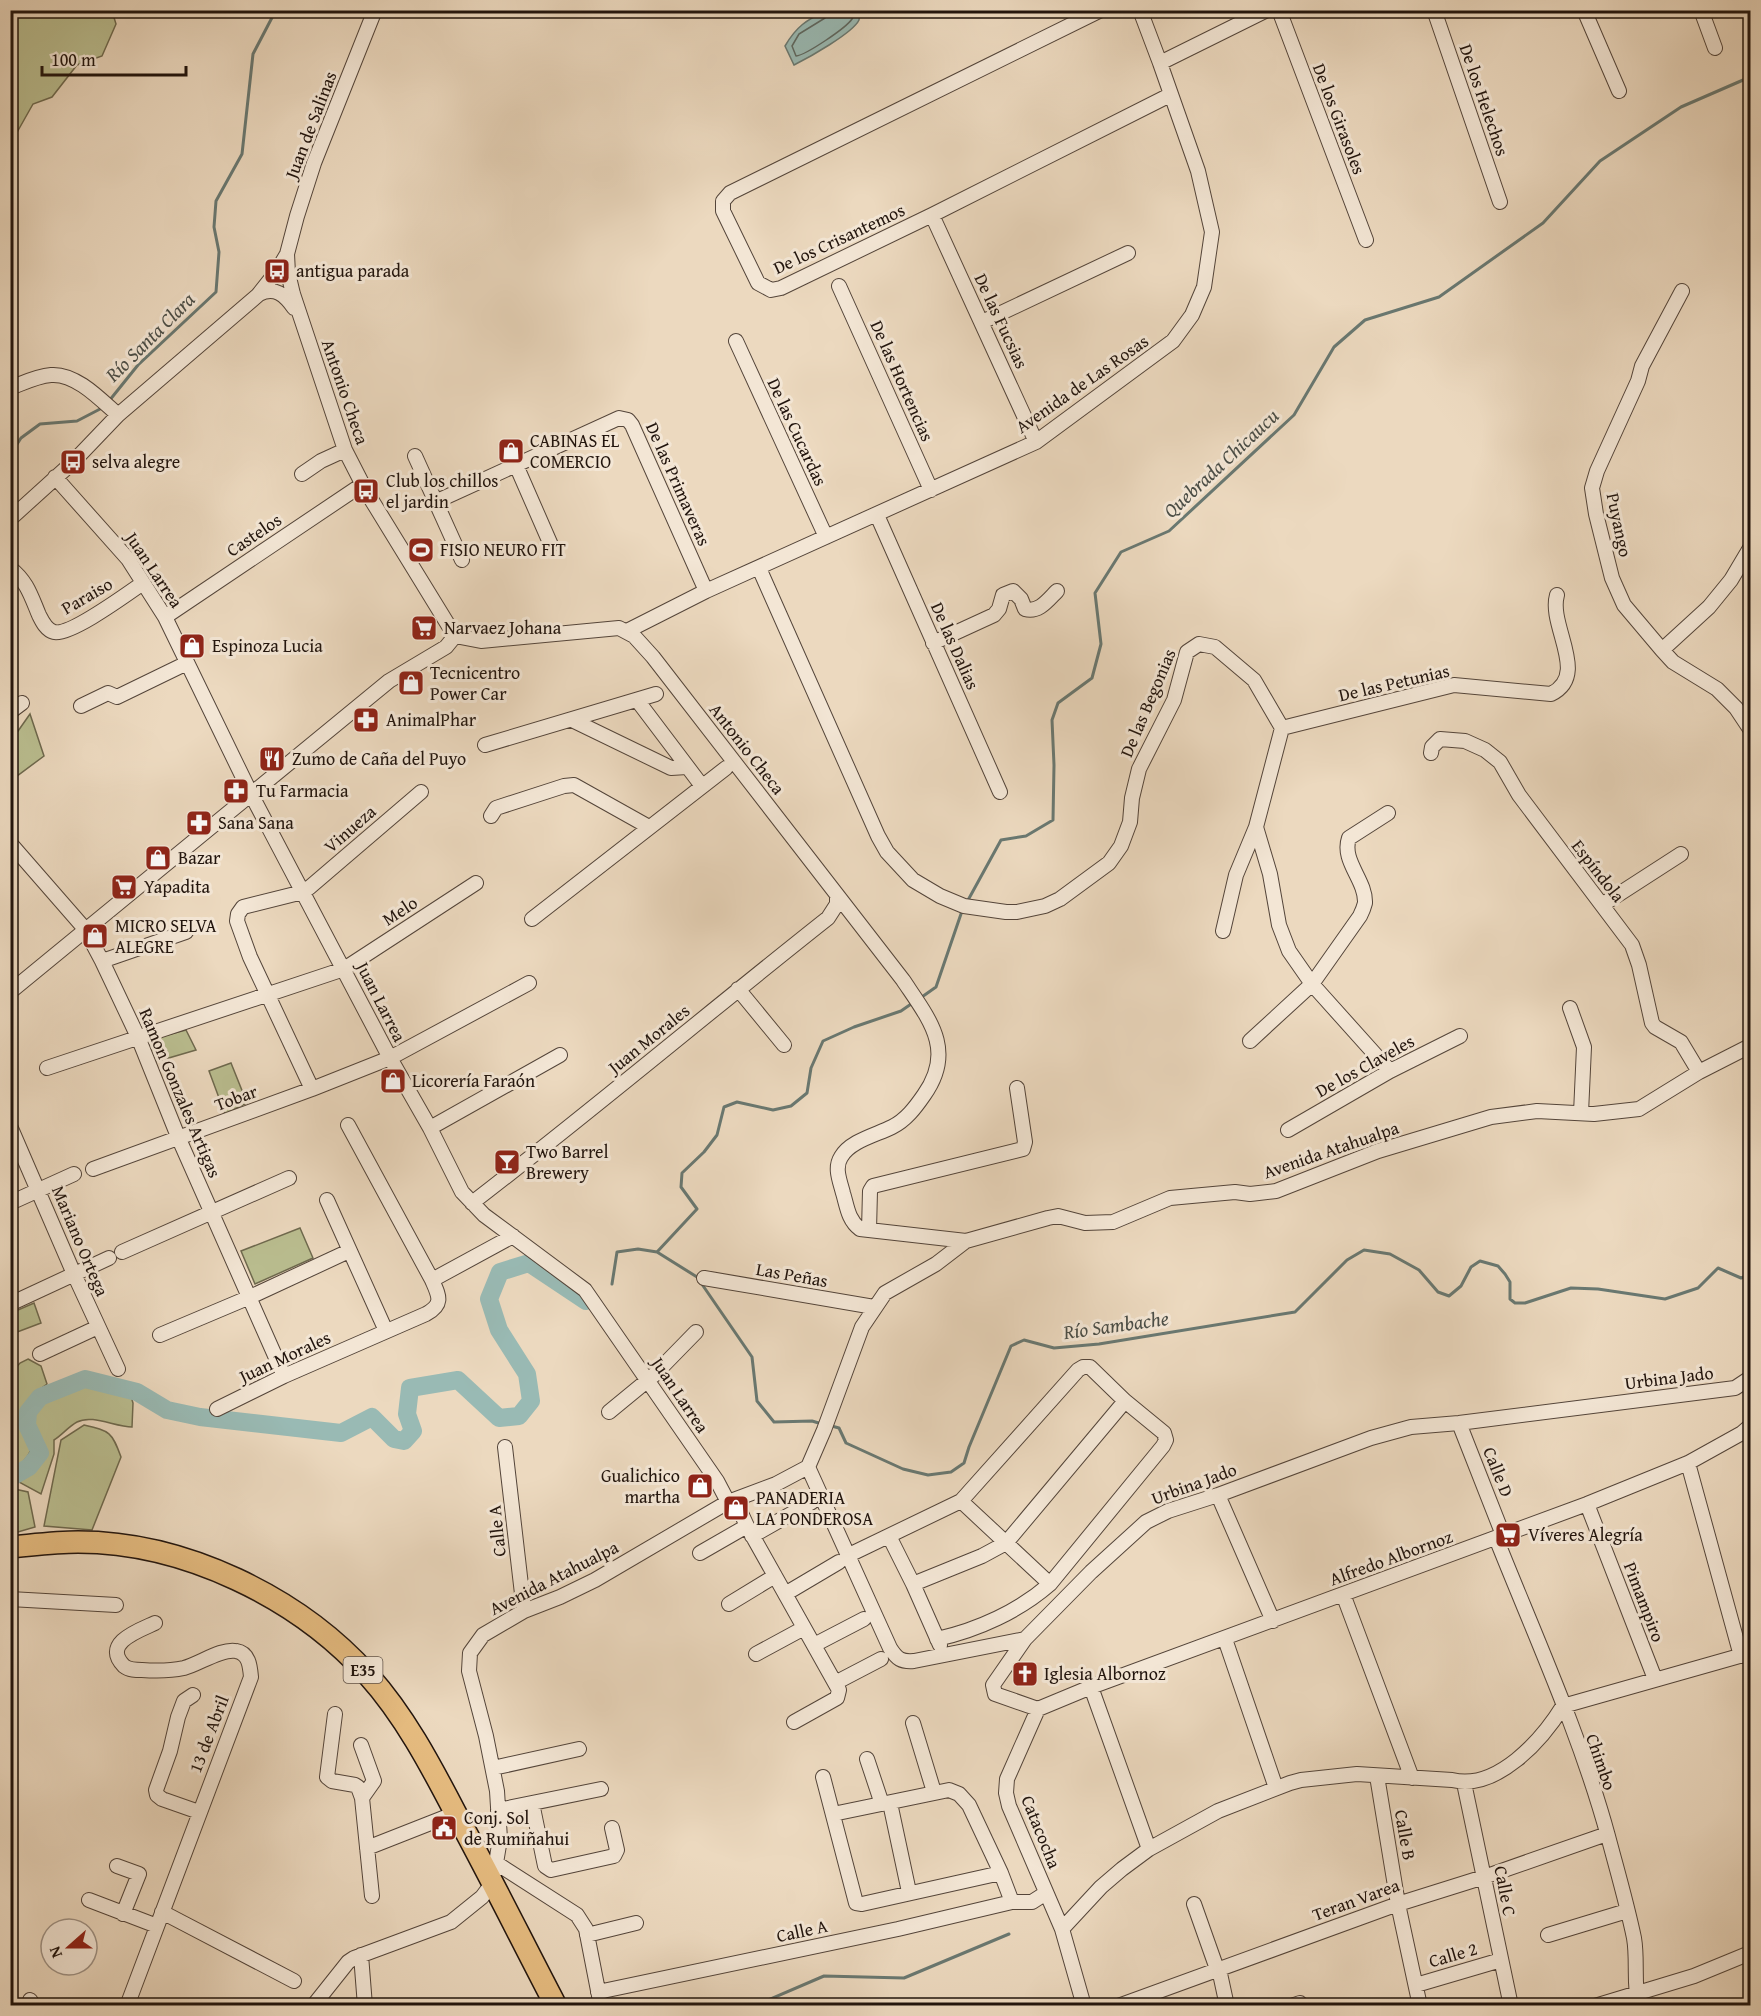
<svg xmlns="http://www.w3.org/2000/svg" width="1761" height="2016" font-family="'Gentium Book Plus',serif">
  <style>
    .green { fill: #babe90; stroke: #6e694e; stroke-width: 1.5 }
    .water { fill: #99bab4; stroke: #697871; stroke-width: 1.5 }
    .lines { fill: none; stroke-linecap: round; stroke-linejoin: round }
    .shore { stroke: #5d6760; stroke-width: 1.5 }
    .stream { stroke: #697871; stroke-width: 3 }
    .river { stroke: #99bab4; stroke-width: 18 }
    .minor-casing { stroke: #54453a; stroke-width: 16 }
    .highway-casing { stroke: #21140d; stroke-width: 24 }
    .minor { stroke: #f3e6d5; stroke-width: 14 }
    .highway { stroke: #e6bc80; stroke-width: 21 }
    .labels { text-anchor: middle; stroke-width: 6; stroke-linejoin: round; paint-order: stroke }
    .shield { fill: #f3e6d5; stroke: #605349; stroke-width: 1.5 }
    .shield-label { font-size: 16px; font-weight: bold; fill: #21140d }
    .street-label { font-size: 18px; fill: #21140d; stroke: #f3e6d5 }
    .poi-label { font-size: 18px; fill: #21140d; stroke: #f3e6d5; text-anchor: start }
    .water-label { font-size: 20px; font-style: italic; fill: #4b4e47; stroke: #f3e6d5 }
  </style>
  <rect width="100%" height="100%" fill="#ecd9bf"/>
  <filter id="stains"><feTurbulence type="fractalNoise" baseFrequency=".00333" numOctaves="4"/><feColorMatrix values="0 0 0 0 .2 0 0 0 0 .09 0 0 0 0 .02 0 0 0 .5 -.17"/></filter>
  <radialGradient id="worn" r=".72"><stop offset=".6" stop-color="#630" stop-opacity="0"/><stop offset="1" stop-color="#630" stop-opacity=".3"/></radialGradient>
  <path class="green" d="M11 10 112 11 116 24 102 56 77 65 52 97 33 104 11 143Z
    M30 714 44 756 17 776 11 772V741Z
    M186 1030 196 1050 155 1062 148 1040Z
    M231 1063 247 1103 225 1114 209 1071Z
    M300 1228 313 1258 255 1284 241 1251Z
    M34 1303 41 1323 12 1334 11 1329V1313Z
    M28 1359 41 1366 47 1384C17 1406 17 1416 32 1448 28 1457 20 1467 11 1471V1417L17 1390 14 1370 20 1363Z
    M87 1385 129 1390 133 1403 132 1427C115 1427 92 1414 77 1422 68 1427 62 1435 54 1440V1454L41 1494 17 1481 40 1463 46 1454C43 1444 35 1434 33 1424 30 1400 70 1391 87 1385Z
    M84 1425C110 1431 112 1432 121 1457L92 1530 44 1526 61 1440Z
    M10 1488 28 1492 35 1527 11 1534Z"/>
  <path class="water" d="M826 11H860C860 11 859 20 859 20 853 33 808 58 794 65L785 46C796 27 806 20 826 11Z"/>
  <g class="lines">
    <path class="shore" d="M827 10 825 18 799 34 792 46 796 56C806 55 846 28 852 19 854 16 854 15 854 10"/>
    <path class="stream" d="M109 401 138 365 216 292 219 252 214 227 216 201 242 154 253 54 276 10
      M10 455 21 438 40 424 77 421 102 408
      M967 902 1001 840 1026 836 1053 820 1054 765 1052 720 1058 703 1092 678 1101 644 1095 593 1121 552 1169 531 1294 415 1334 347 1365 320 1439 297 1543 223 1600 161 1681 107 1750 77
      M919 999 936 987 962 911
      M657 1252 697 1209 681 1187 682 1173 704 1152 717 1135 724 1107 737 1102 773 1110 791 1106 807 1093 811 1068 823 1041 854 1027 901 1011 914 1002
      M612 1284 617 1252 638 1249 657 1252 697 1277 752 1357 757 1401 774 1422 812 1421 822 1424
      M828 1425 839 1428 846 1443 903 1469 928 1475 951 1472 964 1463 969 1447 1011 1346 1024 1340 1054 1348 1099 1344 1295 1312 1347 1260 1364 1250 1390 1254 1419 1270 1438 1292 1449 1296 1461 1286 1471 1267 1480 1261 1498 1266 1505 1274 1510 1282V1299L1515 1303H1525L1571 1288 1598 1289 1665 1299 1698 1288 1718 1268 1741 1278 1749 1275 1750 1271
      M754 2006 824 1976 904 1978 1009 1934"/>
    <path class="river" d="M10 1478 29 1467 40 1453 27 1425 28 1412 40 1397 85 1379 137 1392 167 1410 200 1417 341 1433 372 1417 394 1439 404 1441 413 1431 407 1414 410 1388 458 1380 499 1418 519 1416 531 1401 527 1374 499 1330 489 1299 500 1272 529 1263 586 1301"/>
    <defs>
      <path id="minor" d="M375 10 314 163 297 216 287 254 288 273 293 294 345 450 366 491 455 636 481 641 619 628 634 636 653 657 903 980C929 1019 956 1050 924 1095 915 1108 906 1120 892 1127 876 1135 850 1141 841 1157 834 1168 840 1181 843 1193 847 1206 848 1220 860 1229L966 1241
        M1101 10 730 193 723 201V211L758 283 771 290 781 288 932 215 1170 95
        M1279 10 1366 240
        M1434 10 1500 202
        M1584 10 1619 91
        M1701 10 1715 48
        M1160 63 1267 10
        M932 215 1036 442
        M839 286 931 490
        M1682 291 1642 366 1638 381 1597 471 1592 488 1596 514 1612 578 1624 605 1662 650 1673 662 1717 689 1736 708 1750 729
        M259 294C275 286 285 295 294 308
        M982 322 1128 253
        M736 341 826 537
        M10 388C23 383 37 376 51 375 76 373 101 400 118 415
        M415 456 462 560
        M516 465 551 545
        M302 474 321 461 345 450
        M55 477 128 559 165 617 251 794 390 1058 430 1128 462 1192 484 1215 585 1290 717 1481 728 1502
        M435 502 619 418 628 420 632 425 706 591
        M877 515 1000 792
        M10 519 73 462 118 415 258 295 277 271 287 254
        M10 568C27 581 31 596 39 615 42 621 46 630 54 632 70 636 127 594 143 583
        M759 568 878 836 887 852 913 880 940 896 964 906 1006 912H1017L1045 906 1060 899 1109 863 1121 846 1130 822 1132 798 1139 769 1174 700 1187 652 1199 644 1215 647 1254 680 1282 728 1256 827 1270 874 1279 925 1289 951 1312 984 1390 1071
        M165 617 363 484
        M627 631 706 591 1036 442 1173 341 1192 315 1204 287 1212 232 1198 171 1160 63 1140 10
        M933 643 994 615 999 609 1003 595 1013 591 1021 599 1025 609C1039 613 1048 600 1057 591
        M1662 650 1709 607 1731 580 1750 548
        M637 700 702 786
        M81 706 108 693 117 697 187 663
        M10 712 22 703
        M572 720 671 768 687 767
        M1282 728 1454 685 1551 694C1590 675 1548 626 1557 595
        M485 745 656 694
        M1431 753 1432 747 1440 739 1465 741 1485 750 1500 762 1519 795 1632 945 1639 965 1652 1023 1655 1027 1681 1042 1699 1072
        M491 816 496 808 564 786 574 785 649 827
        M10 843 85 929 102 961 138 1037 179 1139 284 1376
        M1602 905 1681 854
        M532 919 726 768
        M1223 931 1236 875 1256 827
        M102 961 186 932
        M738 989 784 1045
        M10 992 389 681 446 647 455 636
        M1570 1008 1584 1047 1581 1113
        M1250 1041 1312 984 1360 916C1362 912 1364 907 1365 903 1366 880 1341 861 1349 838L1388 813
        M47 1068 344 969 476 883
        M312 1089 250 957 237 921 238 914 243 907 303 892 310 887 421 792
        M10 1126 74 1274 118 1369
        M430 1128 560 1055
        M1288 1130 1390 1071 1460 1036
        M93 1169 312 1089 390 1058 529 983
        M327 1200 386 1331
        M10 1203 74 1174
        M472 1203C593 1110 709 1012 828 918L837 904V895
        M869 1230 870 1191 873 1186 1023 1149 1025 1142 1017 1088
        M122 1252 289 1178
        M704 1278 874 1307
        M432 1280 513 1236
        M10 1304 109 1258
        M160 1335 250 1297 349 1251
        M40 1354 98 1327
        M217 1409 284 1376 426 1314C444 1304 439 1296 432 1280L348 1125
        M609 1412 654 1375 696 1332
        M1459 1423 1503 1535
        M505 1447 524 1611
        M1688 1463 1741 1656
        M808 1467 890 1648C897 1659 901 1662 914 1661L1025 1639
        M1218 1495 1273 1621
        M735 1500 747 1526 839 1690 837 1698 794 1722
        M961 1501 1050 1584
        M1587 1504 1655 1679
        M752 1536 812 1502
        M889 1536 913 1584 940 1645
        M1496 1538C1535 1636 1580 1734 1608 1836 1617 1870 1627 1904 1634 1938 1638 1961 1633 1984 1639 2006
        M700 1553 747 1526
        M849 1555 961 1501 1078 1370 1083 1367H1090L1125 1401 1164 1433 1166 1440 1163 1446 1050 1584C1019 1611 978 1630 937 1639
        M913 1584 982 1556 1006 1543 1125 1401
        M785 1594 839 1562
        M1343 1594 1412 1778
        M10 1599 116 1605
        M729 1604 775 1576
        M1225 1639 1276 1788
        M814 1645 864 1619
        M756 1654 804 1628
        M835 1683 881 1659
        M1091 1687 1149 1849
        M193 1695 184 1701 178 1717 170 1751 156 1790 157 1795 162 1799 199 1812
        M1038 1709 1091 1687 1587 1504 1688 1463 1742 1433 1750 1426
        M335 1714 327 1777 332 1781 355 1785 358 1787 362 1798 372 1896
        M913 1723 934 1792
        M361 1745 374 1781 362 1798
        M867 1759 882 1804
        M493 1768 579 1749
        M1377 1776 1398 1904 1420 2006
        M823 1777 856 1903 862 1904 1001 1873
        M1464 1783 1511 2006
        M532 1803 545 1866 551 1870 614 1856 617 1850 612 1828
        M890 1803 909 1892
        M498 1810 601 1789
        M833 1814 949 1790 959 1794 969 1805 1001 1873 1012 1902
        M367 1848 456 1813
        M496 1863 577 1915 586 1929 601 2006
        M117 1866 139 1874 123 1914
        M89 1900 157 1926
        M1194 1904 1217 1969
        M162 1912 294 1981
        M1062 1929 1101 1887 1122 1869 1149 1849 1218 1811 1290 1783 1301 1780 1357 1774 1452 1780C1497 1791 1542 1740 1563 1706L1750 1653
        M587 1935 636 1923
        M1548 1935 1627 1911
        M361 1955 365 2006
        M1219 1969 1227 2006
        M1416 1985 1501 1960
        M598 1992 898 1929 1012 1902H1032L1046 1893
        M30 2000 34 2006
        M127 2006 251 1677C250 1666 249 1653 236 1651 222 1648 199 1664 184 1668 170 1671 156 1671 142 1670 136 1670 129 1670 124 1666 101 1643 140 1630 155 1623
        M313 2006 348 1962 354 1958 451 1922 482 1897 488 1889 495 1869 500 1839 497 1791 486 1736 469 1671 470 1653 483 1635 524 1611 560 1597 595 1580 728 1502 776 1484 808 1467 824 1430 862 1327 885 1293 936 1264 966 1241 1048 1218 1058 1216 1085 1223 1113 1222 1170 1198 1235 1192 1250 1194 1276 1191 1378 1151 1491 1117 1537 1111 1594 1114 1639 1109 1699 1072 1750 1046
        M1084 2006 1062 1929 1009 1806 1006 1793 1007 1779 1038 1709 995 1694 993 1685 1025 1639 1091 1572 1146 1522 1168 1511 1218 1495 1371 1438 1411 1427 1459 1423 1735 1388 1750 1378
        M1118 2006 1398 1904 1484 1877 1607 1834
        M1291 2006 1300 2003
        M1595 2006 1694 1976 1750 1953"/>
      <path id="highway" d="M10 1547C33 1545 56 1542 78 1542 184 1542 298 1597 368 1675 404 1715 430 1764 455 1812 490 1876 522 1941 556 2006"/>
    </defs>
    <use href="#minor" class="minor-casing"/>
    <use href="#highway" class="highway-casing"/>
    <use href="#minor" class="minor"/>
    <use href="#highway" class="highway"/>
  </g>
  <defs>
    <symbol id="bus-square" viewBox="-11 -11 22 22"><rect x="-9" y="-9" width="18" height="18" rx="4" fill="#8f2418" stroke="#f3e6d5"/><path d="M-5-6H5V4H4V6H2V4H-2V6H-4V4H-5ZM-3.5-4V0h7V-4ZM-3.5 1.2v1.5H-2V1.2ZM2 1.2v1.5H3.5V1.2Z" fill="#fff"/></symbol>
    <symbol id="shop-square" viewBox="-11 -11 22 22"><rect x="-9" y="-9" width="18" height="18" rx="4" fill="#8f2418" stroke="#f3e6d5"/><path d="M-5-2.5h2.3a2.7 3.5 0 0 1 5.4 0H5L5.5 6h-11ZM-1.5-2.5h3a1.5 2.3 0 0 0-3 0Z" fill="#fff"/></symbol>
    <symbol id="stadium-square" viewBox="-11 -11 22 22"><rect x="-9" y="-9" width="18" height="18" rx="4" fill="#8f2418" stroke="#f3e6d5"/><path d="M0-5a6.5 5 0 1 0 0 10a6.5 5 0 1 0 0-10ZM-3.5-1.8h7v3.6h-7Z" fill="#fff"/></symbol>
    <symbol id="supermarket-square" viewBox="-11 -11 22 22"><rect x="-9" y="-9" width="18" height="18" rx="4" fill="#8f2418" stroke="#f3e6d5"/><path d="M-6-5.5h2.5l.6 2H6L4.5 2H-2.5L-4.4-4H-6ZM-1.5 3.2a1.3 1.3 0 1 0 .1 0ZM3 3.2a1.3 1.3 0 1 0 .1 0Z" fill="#fff"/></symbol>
    <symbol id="pharmacy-square" viewBox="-11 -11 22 22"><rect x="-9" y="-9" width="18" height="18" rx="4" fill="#8f2418" stroke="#f3e6d5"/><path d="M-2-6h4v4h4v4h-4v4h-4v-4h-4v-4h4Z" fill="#fff"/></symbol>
    <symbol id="restaurant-square" viewBox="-11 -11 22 22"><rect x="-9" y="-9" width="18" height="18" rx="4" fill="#8f2418" stroke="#f3e6d5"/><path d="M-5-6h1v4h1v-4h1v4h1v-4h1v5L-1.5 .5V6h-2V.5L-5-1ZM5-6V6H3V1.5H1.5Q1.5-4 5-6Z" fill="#fff"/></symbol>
    <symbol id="bar-square" viewBox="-11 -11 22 22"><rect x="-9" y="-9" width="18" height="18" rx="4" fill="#8f2418" stroke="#f3e6d5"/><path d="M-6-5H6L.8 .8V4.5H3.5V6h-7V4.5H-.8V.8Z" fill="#fff"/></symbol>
    <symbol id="church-square" viewBox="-11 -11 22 22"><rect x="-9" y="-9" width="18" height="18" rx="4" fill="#8f2418" stroke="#f3e6d5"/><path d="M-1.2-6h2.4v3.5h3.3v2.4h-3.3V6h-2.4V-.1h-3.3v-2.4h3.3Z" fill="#fff"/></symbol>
    <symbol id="civic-square" viewBox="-11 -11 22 22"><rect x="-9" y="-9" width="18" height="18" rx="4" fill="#8f2418" stroke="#f3e6d5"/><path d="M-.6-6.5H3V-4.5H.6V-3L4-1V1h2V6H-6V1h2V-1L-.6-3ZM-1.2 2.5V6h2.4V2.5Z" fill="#fff"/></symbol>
  </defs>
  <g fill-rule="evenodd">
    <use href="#bus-square" x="262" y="256" width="30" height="30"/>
    <use href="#shop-square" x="496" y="436" width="30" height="30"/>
    <use href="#bus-square" x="58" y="447" width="30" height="30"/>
    <use href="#bus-square" x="351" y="476" width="30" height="30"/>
    <use href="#stadium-square" x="406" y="535" width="30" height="30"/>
    <use href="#supermarket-square" x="409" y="613" width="30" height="30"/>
    <use href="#shop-square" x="177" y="631" width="30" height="30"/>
    <use href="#shop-square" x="396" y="668" width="30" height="30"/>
    <use href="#pharmacy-square" x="351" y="705" width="30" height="30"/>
    <use href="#restaurant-square" x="257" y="744" width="30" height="30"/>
    <use href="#pharmacy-square" x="221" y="776" width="30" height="30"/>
    <use href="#pharmacy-square" x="184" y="808" width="30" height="30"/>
    <use href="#shop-square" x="143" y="843" width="30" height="30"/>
    <use href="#supermarket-square" x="109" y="872" width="30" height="30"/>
    <use href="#shop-square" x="80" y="921" width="30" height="30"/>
    <use href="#shop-square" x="378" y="1066" width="30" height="30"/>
    <use href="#bar-square" x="492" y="1147" width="30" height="30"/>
    <use href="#shop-square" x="685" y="1471" width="30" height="30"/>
    <use href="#shop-square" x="721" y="1493" width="30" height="30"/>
    <use href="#supermarket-square" x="1493" y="1520" width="30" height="30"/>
    <use href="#church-square" x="1010" y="1659" width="30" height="30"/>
    <use href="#civic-square" x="429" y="1813" width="30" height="30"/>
  </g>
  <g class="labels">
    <rect class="shield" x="343.5" y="1657" width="39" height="26" rx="4.5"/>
    <g class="shield-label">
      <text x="363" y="1676">E35</text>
    </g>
    <g class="street-label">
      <text transform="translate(1484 100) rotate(71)" y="6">De los Helechos</text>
      <text transform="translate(1339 119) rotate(69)" y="6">De los Girasoles</text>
      <text transform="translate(311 125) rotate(-69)" y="6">Juan de Salinas</text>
      <text transform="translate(839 239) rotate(-25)" y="6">De los Crisantemos</text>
      <text transform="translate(1001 321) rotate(65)" y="6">De las Fucsias</text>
      <text transform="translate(902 381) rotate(66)" y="6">De las Hortencias</text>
      <text transform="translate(1082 384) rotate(-35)" y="6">Avenida de Las Rosas</text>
      <text transform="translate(345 392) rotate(71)" y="6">Antonio Checa</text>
      <text transform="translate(797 432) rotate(65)" y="6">De las Cucardas</text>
      <text transform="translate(678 484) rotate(66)" y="6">De las Primaveras</text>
      <text transform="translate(1619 525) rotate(78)" y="6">Puyango</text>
      <text transform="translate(254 535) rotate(-34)" y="6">Castelos</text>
      <text transform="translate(154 570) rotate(56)" y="6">Juan Larrea</text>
      <text transform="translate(87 596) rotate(-30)" y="6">Paraiso</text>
      <text transform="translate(955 646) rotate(66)" y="6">De las Dalias</text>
      <text transform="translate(1394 683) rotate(-13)" y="6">De las Petunias</text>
      <text transform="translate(1148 703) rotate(-67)" y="6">De las Begonias</text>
      <text transform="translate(747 749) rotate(52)" y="6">Antonio Checa</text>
      <text transform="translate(350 829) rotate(-41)" y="6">Vinueza</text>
      <text transform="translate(1598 871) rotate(52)" y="6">Espíndola</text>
      <text transform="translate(400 911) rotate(-33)" y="6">Melo</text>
      <text transform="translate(381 1002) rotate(63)" y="6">Juan Larrea</text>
      <text transform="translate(649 1039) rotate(-39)" y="6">Juan Morales</text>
      <text transform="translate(1365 1066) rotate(-29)" y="6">De los Claveles</text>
      <text transform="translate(180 1093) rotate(67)" y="6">Ramon Gonzales Artigas</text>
      <text transform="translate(236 1098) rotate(-20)" y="6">Tobar</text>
      <text transform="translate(1331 1150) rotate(-19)" y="6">Avenida Atahualpa</text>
      <text transform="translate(80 1241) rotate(67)" y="6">Mariano Ortega</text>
      <text transform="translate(792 1275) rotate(10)" y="6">Las Peñas</text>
      <text transform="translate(285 1357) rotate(-25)" y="6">Juan Morales</text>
      <text transform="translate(1669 1378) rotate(-7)" y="6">Urbina Jado</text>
      <text transform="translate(680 1395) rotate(56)" y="6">Juan Larrea</text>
      <text transform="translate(1498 1472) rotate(68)" y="6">Calle D</text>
      <text transform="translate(1194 1484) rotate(-20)" y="6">Urbina Jado</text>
      <text transform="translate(497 1531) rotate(-96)" y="6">Calle A</text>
      <text transform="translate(1391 1558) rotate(-20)" y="6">Alfredo Albornoz</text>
      <text transform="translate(554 1578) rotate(-27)" y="6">Avenida Atahualpa</text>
      <text transform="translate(1644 1602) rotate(69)" y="6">Pimampiro</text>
      <text transform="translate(209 1734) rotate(-69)" y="6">13 de Abril</text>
      <text transform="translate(1601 1762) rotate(71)" y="6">Chimbo</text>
      <text transform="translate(1041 1832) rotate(68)" y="6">Catacocha</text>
      <text transform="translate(1405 1835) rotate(80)" y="6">Calle B</text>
      <text transform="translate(1505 1891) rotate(79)" y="6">Calle C</text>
      <text transform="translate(1356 1900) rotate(-20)" y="6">Teran Varea</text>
      <text transform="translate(802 1931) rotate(-12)" y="6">Calle A</text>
      <text transform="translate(1453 1955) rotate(-16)" y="6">Calle 2</text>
    </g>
    <g class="poi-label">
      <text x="296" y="277">antigua parada</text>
      <text x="530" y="447">CABINAS EL<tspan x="530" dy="21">COMERCIO</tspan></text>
      <text x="92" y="468">selva alegre</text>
      <text x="386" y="487">Club los chillos<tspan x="386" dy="21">el jardin</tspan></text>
      <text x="440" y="556">FISIO NEURO FIT</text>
      <text x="444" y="634">Narvaez Johana</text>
      <text x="212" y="652">Espinoza Lucia</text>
      <text x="430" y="679">Tecnicentro<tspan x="430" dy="21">Power Car</tspan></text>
      <text x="386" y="726">AnimalPhar</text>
      <text x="292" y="765">Zumo de Caña del Puyo</text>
      <text x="256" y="797">Tu Farmacia</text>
      <text x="218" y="829">Sana Sana</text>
      <text x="178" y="864">Bazar</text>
      <text x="144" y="893">Yapadita</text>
      <text x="115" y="932">MICRO SELVA<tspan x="115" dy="21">ALEGRE</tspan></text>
      <text x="412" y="1087">Licorería Faraón</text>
      <text x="526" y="1158">Two Barrel<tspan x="526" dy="21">Brewery</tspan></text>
      <text x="680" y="1482" text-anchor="end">Gualichico<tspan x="680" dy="21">martha</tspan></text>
      <text x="756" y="1504">PANADERIA<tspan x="756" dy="21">LA PONDEROSA</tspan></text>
      <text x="1528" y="1541">Víveres Alegría</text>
      <text x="1044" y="1680">Iglesia Albornoz</text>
      <text x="464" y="1824">Conj. Sol<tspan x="464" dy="21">de Rumiñahui</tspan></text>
    </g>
    <g class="water-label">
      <text transform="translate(150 337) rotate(-45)" y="7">Río Santa Clara</text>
      <text transform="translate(1221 463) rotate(-43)" y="7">Quebrada Chicaucu</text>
      <text transform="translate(1116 1325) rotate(-8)" y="7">Río Sambache</text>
    </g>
  </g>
  <rect width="1761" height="2016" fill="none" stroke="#ecd9bf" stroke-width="36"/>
  <rect x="12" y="12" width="1737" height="1992" fill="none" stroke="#21140d" stroke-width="3"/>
  <rect x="18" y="18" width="1725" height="1980" fill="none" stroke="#21140d" stroke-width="1.5"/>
  <g transform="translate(69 1947) rotate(249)"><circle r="28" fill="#f3e6d5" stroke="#9f9285" stroke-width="1.5"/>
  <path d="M0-4.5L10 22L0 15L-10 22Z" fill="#8f2418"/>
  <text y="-9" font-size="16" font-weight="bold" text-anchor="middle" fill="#21140d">N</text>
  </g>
  <path d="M42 66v9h144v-9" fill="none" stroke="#21140d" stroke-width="3"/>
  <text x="51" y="66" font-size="18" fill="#21140d" stroke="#f3e6d5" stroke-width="4.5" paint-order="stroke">100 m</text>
  <rect width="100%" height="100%" filter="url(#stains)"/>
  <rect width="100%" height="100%" fill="url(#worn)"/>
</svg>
